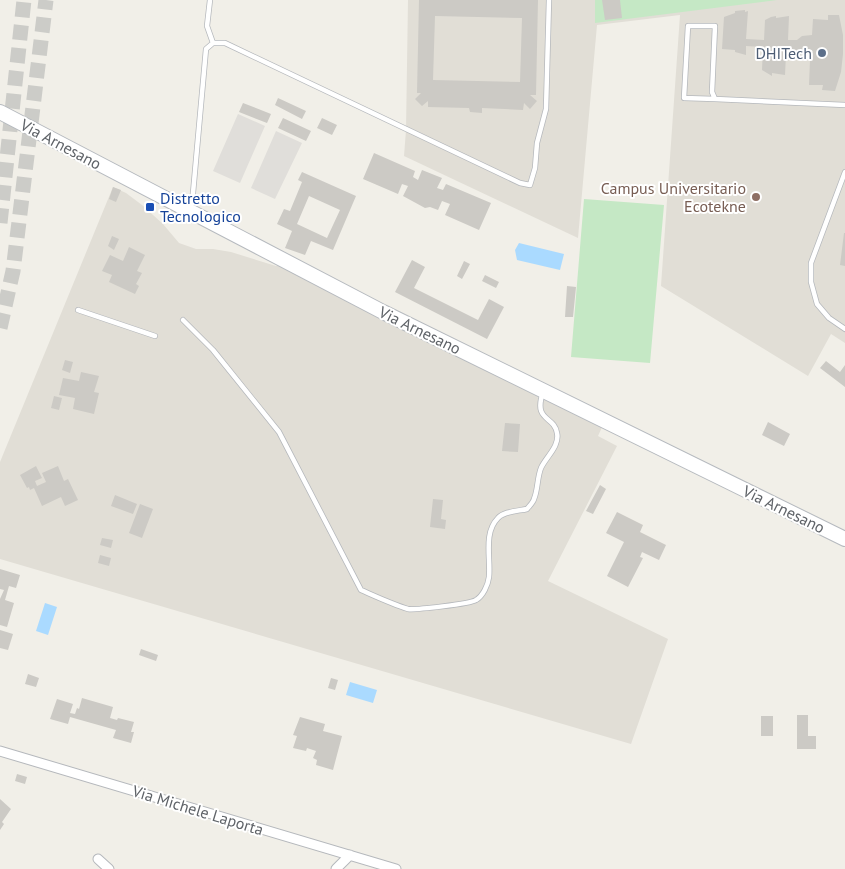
<svg xmlns="http://www.w3.org/2000/svg" width="845" height="869" font-family="'PT Sans',sans-serif">
  <style>
    .industrial { fill: #e0deda }
    .education { fill: #e1ded6 }
    .green { fill: #c5e8c5 }
    .water { fill: #aadaff }
    .building { fill: #cccac5; fill-rule: evenodd }
    .lines { fill: none; stroke-linecap: round; stroke-linejoin: round }
    .trunk-tunnel { stroke: #ccccc8; stroke-width: 15; stroke-dasharray: 15 8; stroke-linecap: butt }
    .service-casing { stroke: #b5b8bc; stroke-width: 6 }
    .minor-casing { stroke: #b5b8bc; stroke-width: 11 }
    .secondary-casing { stroke: #b6babf; stroke-width: 16 }
    .service { stroke: #fff; stroke-width: 4.5 }
    .minor { stroke: #fff; stroke-width: 9 }
    .secondary { stroke: #fff; stroke-width: 14 }
    .service-dot { fill: #5c6f8a; stroke: #fff; stroke-width: 2 }
    .education-dot { fill: #8d6e63; stroke: #fff; stroke-width: 2 }
    .transit-dot { fill: #1a4fb4; stroke: #fff; stroke-width: 2 }
    .labels { text-anchor: middle; stroke-width: 4; stroke-linejoin: round; paint-order: stroke }
    .service-label { font-size: 16px; fill: #4e5e75; stroke: #fff; text-anchor: end }
    .street-label { font-size: 16px; fill: #5f6368; stroke: #fff }
    .education-label { font-size: 16px; fill: #785e54; stroke: #fff; text-anchor: end }
    .transit-label { font-size: 16px; fill: #164399; stroke: #fff; text-anchor: start }
  </style>
  <rect width="100%" height="100%" fill="#f1efe8"/>
  <path class="industrial" d="M238 114 265 126 240 183 213 171Z
    M276 131 302 143 275 199 251 188Z"/>
  <path class="education" d="M408 0H845V343L831 334 808 376 661 286 680 15 597 25 578 238 404 156 406 130Z
    M113 187 126 193 142 205 163 224 179 243 196 249H213L231 252 276 266 282 264 537 394 538 398 544 400 548 397 603 425 598 436 617 446 548 581 668 639 631 744 0 559V462Z"/>
  <path class="green" d="M595 0H777L595 23Z
    M584 199 664 205 650 363 571 357Z"/>
  <path class="water" d="M519 243 564 254 560 270 517 260 515 250Z
    M45 603 57 607 48 635 36 631Z
    M350 682 377 690 373 703 346 695Z"/>
  <path class="building" d="M419 0H538L536 95H530L537 101 530 109 524 103 523 110 482 108V113L470 112 469 108 428 107V101L422 106 415 99 421 93H417ZM435 16 522 18 520 82 433 80Z
    M602 0H620L622 18 605 20Z
    M745 10V12L748 11 746 39 764 40 765 20 771 17 776 16V18L789 16 788 40H797L802 36 812 35 813 19 828 20V15H839L843 35V54L841 72 835 91 822 90 823 85H809L810 60 805 59 801 55 786 54 785 75 772 73V76L762 70 763 47 746 46V55L735 52V50L722 49 724 17 735 13V11Z
    M278 98 306 111 302 119 275 105Z
    M243 103 271 114 267 123 239 112Z
    M283 118 311 131 306 141 278 128Z
    M322 118 337 125 332 135 317 128Z
    M374 153 415 171 413 177 418 180 422 170 442 178 437 188 443 190 446 184 491 203 479 230 445 215 450 204 442 201 438 210 430 207 425 208 403 196 408 186 402 184 398 194 363 179Z
    M302 172 356 196 333 250 311 241 305 255 285 248 292 231 277 224 284 209 290 211 302 182 298 180ZM309 196 340 210 327 238 297 224Z
    M113 187 121 190 116 202 109 199Z
    M844 233H845V266L840 265Z
    M112 236 119 239 114 250 108 246Z
    M129 247 145 255 137 271 142 273 136 284 139 286 135 294 109 282 112 275 102 271 110 255 123 261Z
    M412 260 425 267 414 288 478 320 489 299 504 307 487 339 395 292Z
    M464 261 470 264 462 279 457 276Z
    M485 275 499 282 496 288 482 281Z
    M567 286 576 287 573 317H565Z
    M65 360 73 362 70 373 62 370Z
    M826 361 840 372 845 365V387L820 368Z
    M81 372 99 376 94 392 99 393 94 414 73 409 75 398 59 395 63 378 79 381Z
    M54 396 62 398 59 410 51 408Z
    M768 422 790 434 784 446 762 435Z
    M505 423 520 424 518 452 502 451Z
    M36 466 42 478 35 481 37 486 46 482 42 473 58 466 64 481 68 479 78 500 65 506 61 497 42 506 34 488 30 490 29 487 27 488 20 475Z
    M600 485 606 489 593 514 586 511Z
    M115 495 137 504 133 514 111 506Z
    M433 499 443 500 441 519 446 520 445 529 430 527Z
    M140 504 153 509 142 538 129 533Z
    M617 512 643 525 640 532 666 545 659 560 642 552 640 557 643 558 628 587 607 576 624 542 606 533Z
    M102 538 113 540 111 548 100 545Z
    M100 555 111 558 109 566 98 563Z
    M0 569 20 575 16 588 9 586 5 600 14 603 7 627 0 625V599L4 590 0 589Z
    M0 630 13 634 8 650 0 648Z
    M141 649 158 655 156 661 139 655Z
    M28 674 39 678 36 687 25 684Z
    M331 678 338 680 335 690 328 688Z
    M82 698 113 707 110 718 117 720 118 718 134 722 131 732H134L131 743 113 738 116 730 70 717 68 724 50 719 57 699 73 704 70 713 75 714 77 708 79 709Z
    M797 715H808V736H816V749H797Z
    M761 716H773V736H761Z
    M300 717 325 724 323 731 342 736 333 770 316 765 317 760 313 758 316 751 307 748 306 751 293 748 297 736 293 735Z
    M17 774 27 777 25 784 15 781Z
    M0 799 11 809 2 822 4 824 0 830Z"/>
  <g class="lines">
    <path class="trunk-tunnel" d="M0 223 24 0
      M0 328 13 271 46 0"/>
    <defs>
      <path id="service" d="M210 0 207 26 213 43
        M715 99 684 98 688 26H715L712 92 715 99 845 105
        M845 172 811 263V282L817 304 829 318 845 329
        M190 210 193 193 206 49 213 43H225L520 183 530 185 535 168 537 143 546 109 549 0
        M78 310 155 336
        M183 320 213 350 279 432 361 590C377 597 392 604 408 609 415 610 470 604 476 600 483 596 488 585 489 577 491 559 483 533 498 518 504 511 519 511 527 509 529 506 533 503 534 499 538 490 537 478 541 468 546 457 560 446 557 433 554 415 533 422 543 392"/>
      <path id="minor" d="M0 751 396 869
        M98 859 109 869
        M336 869 350 855"/>
      <path id="secondary" d="M0 112 383 312 845 539"/>
    </defs>
    <use href="#service" class="service-casing"/>
    <use href="#minor" class="minor-casing"/>
    <use href="#secondary" class="secondary-casing"/>
    <use href="#service" class="service"/>
    <use href="#minor" class="minor"/>
    <use href="#secondary" class="secondary"/>
  </g>
  <circle class="service-dot" cx="822" cy="53" r="5"/>
  <circle class="education-dot" cx="756" cy="197" r="5"/>
  <rect class="transit-dot" x="145" y="202" width="10" height="10" rx="2.5"/>
  <g class="labels">
    <g class="service-label">
      <text x="812" y="59">DHITech</text>
    </g>
    <g class="street-label">
      <text transform="translate(61 144) rotate(28)" y="6">Via Arnesano</text>
      <text transform="translate(420 330) rotate(26)" y="6">Via Arnesano</text>
      <text transform="translate(784 509) rotate(26)" y="6">Via Arnesano</text>
      <text transform="translate(198 810) rotate(17)" y="6">Via Michele Laporta</text>
    </g>
    <g class="education-label">
      <text x="746" y="194">Campus Universitario<tspan x="746" dy="18">Ecotekne</tspan></text>
    </g>
    <g class="transit-label">
      <text x="160" y="204">Distretto<tspan x="160" dy="18">Tecnologico</tspan></text>
    </g>
  </g>
</svg>
